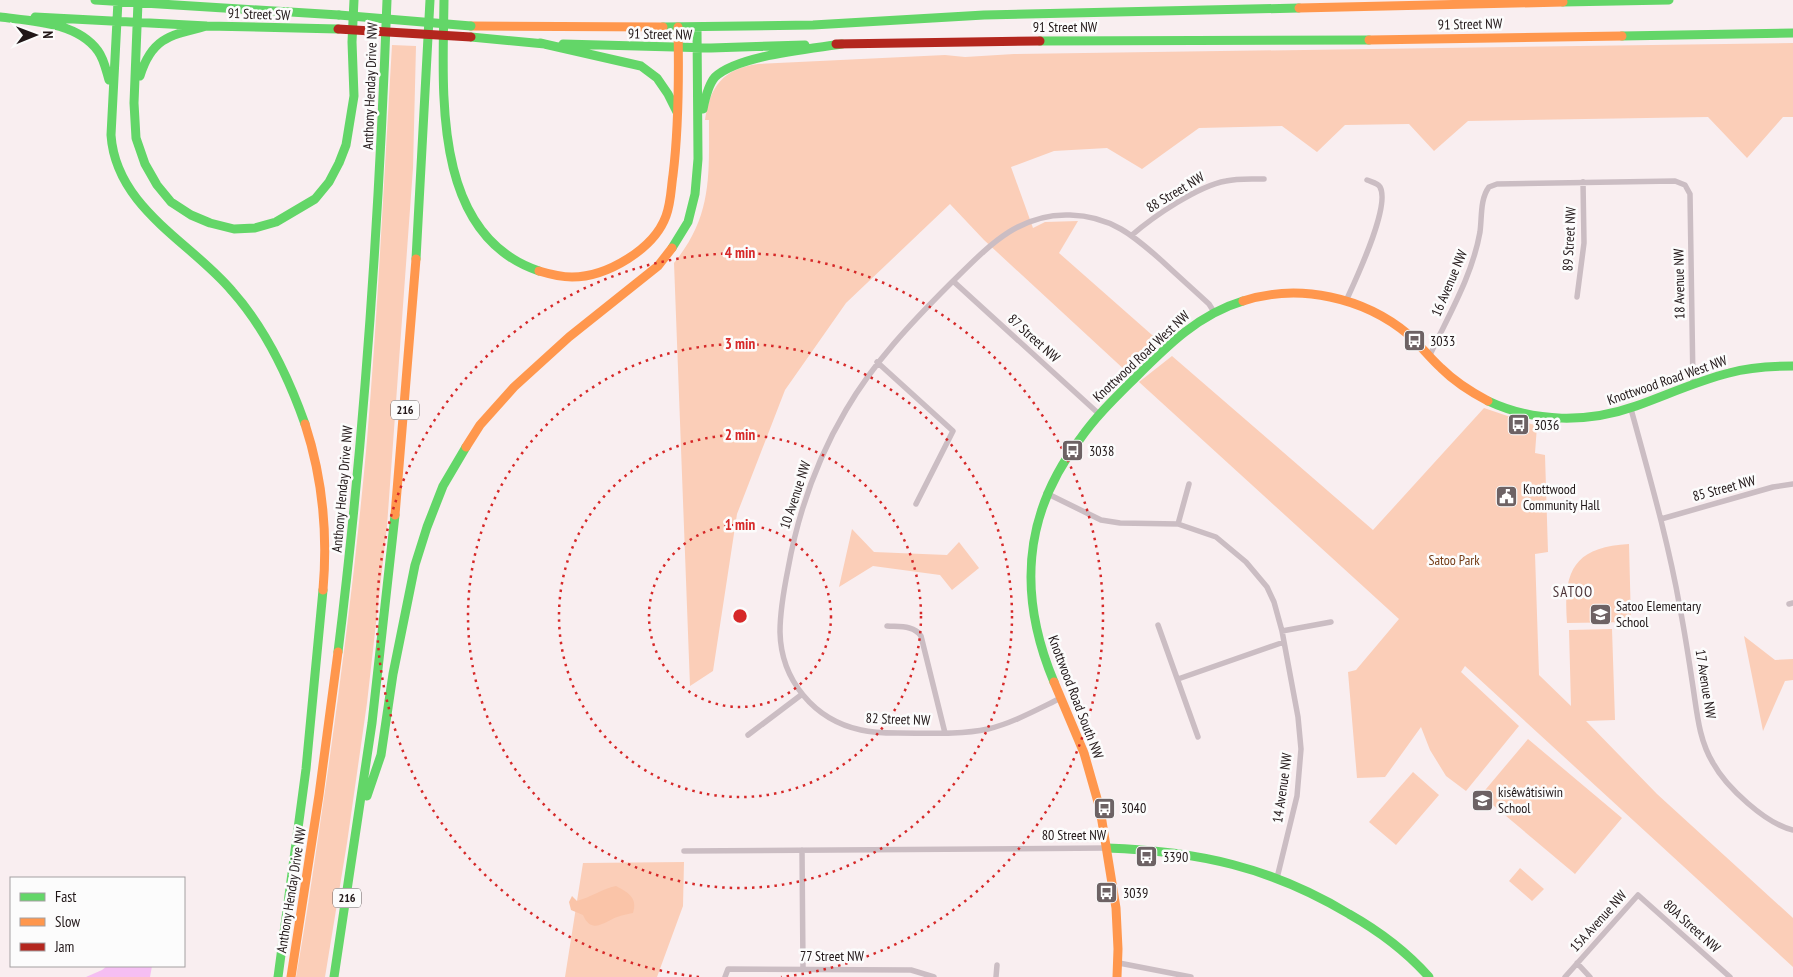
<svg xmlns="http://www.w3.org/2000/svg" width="1793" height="977" font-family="'PT Sans Narrow',sans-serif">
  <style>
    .green { fill: #fbceb8 }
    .forest { fill: #fac4a8 }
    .water { fill: #f5bef2 }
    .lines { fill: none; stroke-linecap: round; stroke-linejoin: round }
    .street { stroke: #cbbdc3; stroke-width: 5.5 }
    .fast { stroke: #63d668; stroke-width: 9 }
    .slow { stroke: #ff974d; stroke-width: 9 }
    .jam { stroke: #b3261e; stroke-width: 9 }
    .fast-bridge { stroke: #63d668; stroke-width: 9 }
    .jam-bridge { stroke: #b3261e; stroke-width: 9 }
    .ring { fill: none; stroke: #d62828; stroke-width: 2.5; stroke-dasharray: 2.5 5 }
    .labels { text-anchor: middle; stroke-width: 5; stroke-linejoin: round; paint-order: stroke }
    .shield { fill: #fcfcfc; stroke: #635c5c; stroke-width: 1 }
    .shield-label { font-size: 12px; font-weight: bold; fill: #211718 }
    .street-label { font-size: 14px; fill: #211718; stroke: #fcfcfc }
    .poi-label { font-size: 14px; fill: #211718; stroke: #fcfcfc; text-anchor: start }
    .park-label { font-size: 14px; fill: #733b15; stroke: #fcfcfc }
    .neighbourhood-label { font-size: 15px; letter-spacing: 1px; fill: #4c3438; stroke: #fcfcfc }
    .centre { fill: #d62828; stroke: #fcfcfc; stroke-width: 2.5 }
    .ring-label { font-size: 15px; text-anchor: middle; font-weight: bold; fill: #d62828; stroke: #fcfcfc; stroke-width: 5; stroke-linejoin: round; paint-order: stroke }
  </style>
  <rect width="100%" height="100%" fill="#f9eef0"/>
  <path class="green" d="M1793 43V117H1783L1747 158 1708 117 1468 121 1434 151 1409 124 1345 125 1317 152 1282 126 1199 128 1142 169 1107 148 1054 151 1011 167 1033 228 1045 222 1078 221 1059 253 1160 342 1128 373 984 240 950 204 846 303 785 390 737 514 713 671 690 686 674 263C712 216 709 177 709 120H705C710 86 723 69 758 64L945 55 965 57 1014 54Z
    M392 45 416 46 413 168 387 526 367 703 347 843 325 977H296C308 910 317 844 327 777 343 665 357 553 367 440 378 309 384 177 392 45Z
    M1172 356 1373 530 1484 408 1537 426 1535 453 1545 455 1548 552 1535 554 1539 675 1571 706 1569 630 1612 629 1615 720 1586 721 1657 794 1793 918V967L1465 666 1461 672 1519 726 1466 791 1446 776 1430 750 1421 727 1385 777 1357 778 1348 672 1356 670 1399 619 1139 382Z
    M852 529 874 552 947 555 959 542 979 568 952 590 940 575 873 566 839 587Z
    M1629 544 1631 622 1567 623C1563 572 1573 547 1629 544Z
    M1744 636 1775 660 1793 659V680L1785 681 1763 731Z
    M1528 739 1622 818 1575 874 1481 795Z
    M1413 772 1439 795 1396 845 1369 822Z
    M684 862 683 906 657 977H565L583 863Z
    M1520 868 1544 889 1532 901 1509 881Z"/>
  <path class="forest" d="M616 886C628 892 638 898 633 913 628 914 622 915 617 917 603 923 591 934 583 915L571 910 569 902 572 896 577 901C591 897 602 889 616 886Z"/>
  <path class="water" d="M107 966H152L150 977H86L102 970Z"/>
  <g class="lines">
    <path class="street" d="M1132 235C1154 216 1198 186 1226 181 1238 178 1252 179 1264 179
      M953 281 1099 414
      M1577 297 1584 243 1583 182
      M1346 301C1355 281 1391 206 1380 187 1378 183 1372 182 1367 180
      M1429 357C1448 316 1472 277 1480 232 1482 217 1480 199 1489 187L1497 184 1675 181 1685 185 1690 194 1693 384
      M877 362 953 431 916 504
      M1631 409C1649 475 1668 540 1680 608 1685 634 1689 660 1693 687 1697 713 1699 740 1713 763 1726 787 1766 824 1793 830
      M1046 493 1101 520 1120 523 1178 524 1216 537 1246 562 1267 587 1274 602 1282 631 1298 717 1301 749 1297 796 1277 878
      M1661 519 1773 487 1793 484
      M1178 524 1189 484
      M1789 604 1793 603
      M1158 625 1198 737
      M887 626C899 627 914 625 921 636L945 733
      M1282 631 1331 622
      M1178 679 1284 642
      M1061 698C1038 709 1013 723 988 729 959 735 928 733 898 733 886 733 873 733 861 730 814 720 781 680 780 632 780 611 784 589 788 569 798 513 817 459 846 410 874 362 911 323 950 284 986 249 1017 213 1070 215 1111 216 1134 236 1162 261 1178 276 1194 290 1209 304L1214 312
      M748 735 801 695
      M802 850 803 968
      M684 851 1107 848
      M1119 963 1191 977
      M1577 963 1590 977
      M725 977 728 969 911 970 934 977
      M996 977 997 965
      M1565 977 1638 895 1730 977"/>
    <path class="fast" d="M95 0 339 15
      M444 0C443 91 431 235 539 271
      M118 1 111 135C116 208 191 242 232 291 266 329 288 376 305 424
      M138 2 134 103 136 138 145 164 157 185 171 202 191 215 210 223 234 229 255 228 276 222 315 199 329 182 339 163 346 145 354 96 352 42 354 0
      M1563 2 1669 0
      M0 17C32 21 77 22 98 51 104 59 106 70 109 80
      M35 17 207 26 338 29
      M663 27 813 25 984 15 1299 8
      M1622 36 1793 33
      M471 37 545 44
      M1040 41 1369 40
      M540 43 641 66 657 78 668 94 677 112
      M563 44 711 48 805 45
      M140 76C152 37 171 35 207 26
      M703 109C705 99 708 85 715 77 738 55 811 49 842 44
      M672 248 688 222 695 194 698 159 697 28
      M416 259 430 0
      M1488 401C1535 423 1588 423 1636 406 1667 395 1697 381 1729 373 1750 367 1771 366 1793 366
      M338 652C365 435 379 218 387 0
      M1054 682C1018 596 1022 515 1080 439 1096 416 1116 397 1136 377 1167 346 1199 314 1243 301
      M367 796 381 755 393 674 415 565 427 527 443 486 466 447
      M1107 848C1197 851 1271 867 1349 914 1379 931 1406 951 1429 977
      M278 977 306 769 323 590
      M334 977 372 723 395 515"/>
    <path class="slow" d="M1299 8 1563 2
      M471 26 663 27
      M1369 40 1622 36
      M539 271C549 274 561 277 572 277 607 277 654 249 666 216 671 203 671 188 673 175 679 126 679 76 678 27
      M1243 301C1299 283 1364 297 1409 335 1420 345 1430 358 1441 368 1455 382 1471 392 1488 401
      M305 424C323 479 328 532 323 590
      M466 447 480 425 514 387 569 337 658 266 672 248
      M395 515 416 259
      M1054 682 1084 753 1100 809 1116 908 1118 949 1117 977
      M291 977 319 795 338 652"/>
    <path class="jam" d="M836 44 1040 41"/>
    <path class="fast-bridge" d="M339 15 471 26"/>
    <path class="jam-bridge" d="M338 29 471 37"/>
  </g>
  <g class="ring">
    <circle cx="740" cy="616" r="91"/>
    <circle cx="740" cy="616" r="181"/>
    <circle cx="740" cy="616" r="272"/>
    <path d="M699 977A363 363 0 1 1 781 977"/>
  </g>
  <defs>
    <symbol id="bus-square" viewBox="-11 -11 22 22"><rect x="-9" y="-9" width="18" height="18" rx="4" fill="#6d6264" stroke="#fcfcfc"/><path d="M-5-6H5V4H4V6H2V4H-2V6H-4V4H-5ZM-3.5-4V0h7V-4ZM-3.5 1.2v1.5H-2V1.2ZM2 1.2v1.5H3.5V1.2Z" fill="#fff"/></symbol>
    <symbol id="civic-square" viewBox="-11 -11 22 22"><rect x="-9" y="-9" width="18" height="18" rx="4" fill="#6d6264" stroke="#fcfcfc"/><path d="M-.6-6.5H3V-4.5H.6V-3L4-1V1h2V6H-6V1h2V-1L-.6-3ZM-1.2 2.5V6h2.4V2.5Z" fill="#fff"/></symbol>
    <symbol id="school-square" viewBox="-11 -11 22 22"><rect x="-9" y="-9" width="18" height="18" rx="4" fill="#6d6264" stroke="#fcfcfc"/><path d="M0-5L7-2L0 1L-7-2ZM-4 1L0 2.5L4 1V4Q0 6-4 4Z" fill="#fff"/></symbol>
  </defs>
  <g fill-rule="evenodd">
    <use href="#bus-square" x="1402" y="328" width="25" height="25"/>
    <use href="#bus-square" x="1506" y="412" width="25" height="25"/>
    <use href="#bus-square" x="1060" y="438" width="25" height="25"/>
    <use href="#civic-square" x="1494" y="484" width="25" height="25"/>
    <use href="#school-square" x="1588" y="602" width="25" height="25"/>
    <use href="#school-square" x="1470" y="788" width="25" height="25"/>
    <use href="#bus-square" x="1092" y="796" width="25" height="25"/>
    <use href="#bus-square" x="1134" y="844" width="25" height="25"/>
    <use href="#bus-square" x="1094" y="880" width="25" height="25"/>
  </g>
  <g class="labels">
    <g class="shield">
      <rect x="391" y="400.5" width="28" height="19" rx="4"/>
      <rect x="333" y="888.5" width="28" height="19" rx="4"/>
    </g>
    <g class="shield-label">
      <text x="405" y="414">216</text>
      <text x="347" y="902">216</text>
    </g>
    <g class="street-label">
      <text transform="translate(259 14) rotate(2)" y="5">91 Street SW</text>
      <text transform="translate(1470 24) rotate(-1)" y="5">91 Street NW</text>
      <text x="1065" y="32">91 Street NW</text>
      <text transform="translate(660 34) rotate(1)" y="5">91 Street NW</text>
      <text transform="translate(370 86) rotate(-88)" y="5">Anthony Henday Drive NW</text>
      <text transform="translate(1175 192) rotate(-31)" y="5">88 Street NW</text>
      <text transform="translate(1569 239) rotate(-87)" y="5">89 Street NW</text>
      <text transform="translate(1449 283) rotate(-67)" y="5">16 Avenue NW</text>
      <text transform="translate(1679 284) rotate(-91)" y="5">18 Avenue NW</text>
      <text transform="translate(1034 338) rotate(42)" y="5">87 Street NW</text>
      <text transform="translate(1141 356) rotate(-43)" y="5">Knottwood Road West NW</text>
      <text transform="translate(1667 380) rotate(-19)" y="5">Knottwood Road West NW</text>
      <text transform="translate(1724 488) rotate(-15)" y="5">85 Street NW</text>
      <text transform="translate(342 489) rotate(-85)" y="5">Anthony Henday Drive NW</text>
      <text transform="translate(795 495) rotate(-72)" y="5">10 Avenue NW</text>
      <text transform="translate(1706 684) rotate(81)" y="5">17 Avenue NW</text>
      <text transform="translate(1076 697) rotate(69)" y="5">Knottwood Road South NW</text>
      <text transform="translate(898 719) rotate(2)" y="5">82 Street NW</text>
      <text transform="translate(1282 788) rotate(-82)" y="5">14 Avenue NW</text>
      <text x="1074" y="840">80 Street NW</text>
      <text transform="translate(291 890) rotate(-81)" y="5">Anthony Henday Drive NW</text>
      <text transform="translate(1598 921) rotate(-48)" y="5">15A Avenue NW</text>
      <text transform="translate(1692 926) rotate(42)" y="5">80A Street NW</text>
      <text x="832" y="961">77 Street NW</text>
    </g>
    <g class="poi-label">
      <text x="1430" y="346">3033</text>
      <text x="1534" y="430">3036</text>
      <text x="1089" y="456">3038</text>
      <text x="1523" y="494">Knottwood<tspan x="1523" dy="16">Community Hall</tspan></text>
      <text x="1616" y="611">Satoo Elementary<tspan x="1616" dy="16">School</tspan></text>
      <text x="1498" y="797">kisêwâtisiwin<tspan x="1498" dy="16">School</tspan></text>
      <text x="1121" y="813">3040</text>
      <text x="1163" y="862">3390</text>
      <text x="1123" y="898">3039</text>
    </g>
    <g class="park-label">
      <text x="1454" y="565">Satoo Park</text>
    </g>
    <g class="neighbourhood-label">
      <text x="1573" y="597">SATOO</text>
    </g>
  </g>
  <circle cx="740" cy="616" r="8" class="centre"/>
  <g class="ring-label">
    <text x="740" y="258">4 min</text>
    <text x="740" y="349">3 min</text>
    <text x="740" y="440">2 min</text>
    <text x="740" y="530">1 min</text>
  </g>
  <rect x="10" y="877" width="175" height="90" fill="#fcfcfc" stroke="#a4a0a1"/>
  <rect x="20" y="893" width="25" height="8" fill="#63d668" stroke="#a4a0a1"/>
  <text x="55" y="902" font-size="15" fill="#211718">Fast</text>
  <rect x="20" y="918" width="25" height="8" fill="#ff974d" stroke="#a4a0a1"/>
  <text x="55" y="927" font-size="15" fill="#211718">Slow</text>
  <rect x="20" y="943" width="25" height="8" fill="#b3261e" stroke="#a4a0a1"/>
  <text x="55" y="952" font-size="15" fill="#211718">Jam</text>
  <g transform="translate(35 35) rotate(89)" stroke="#fcfcfc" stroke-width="4" paint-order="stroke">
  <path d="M0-4L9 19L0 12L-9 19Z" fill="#211718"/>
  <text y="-8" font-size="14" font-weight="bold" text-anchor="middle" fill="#211718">N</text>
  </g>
</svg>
